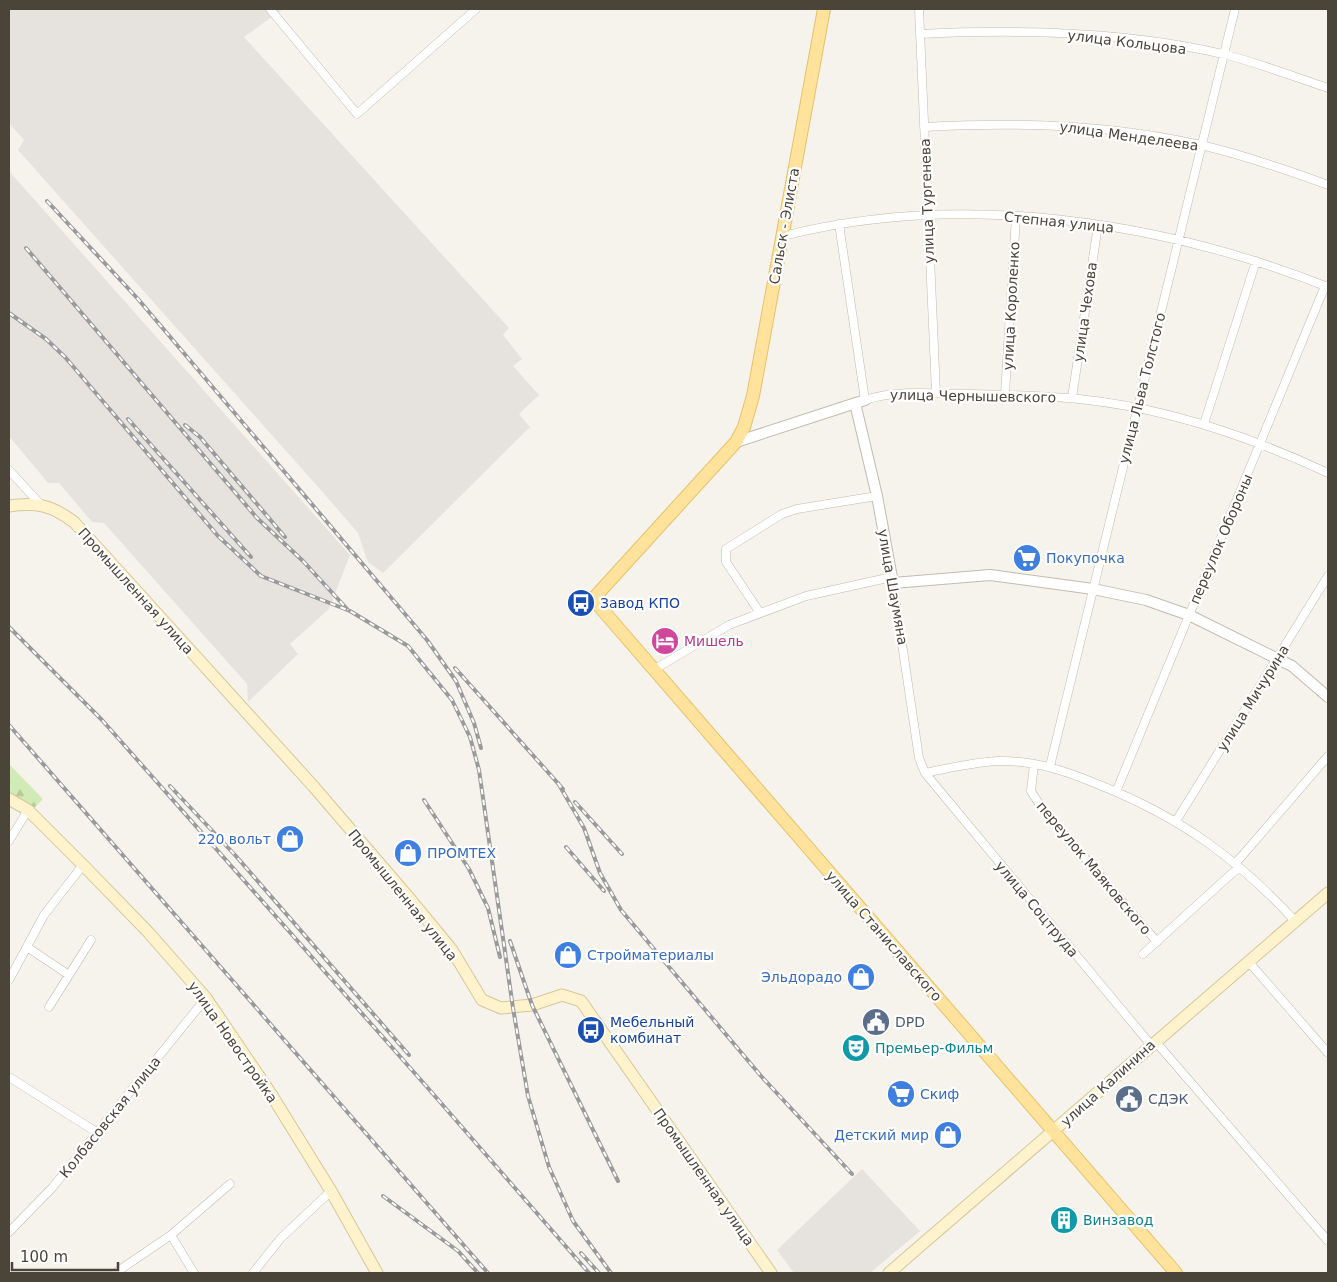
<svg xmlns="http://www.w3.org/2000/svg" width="1337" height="1282" font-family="'DejaVu Sans',sans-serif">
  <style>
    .industrial { fill: #e6e2dd }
    .forest { fill: url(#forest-firs) }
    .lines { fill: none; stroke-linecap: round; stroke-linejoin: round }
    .minor-casing { stroke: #c2bbae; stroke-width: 9 }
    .tertiary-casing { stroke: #c2bbae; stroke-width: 12 }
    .secondary-casing { stroke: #d6c79b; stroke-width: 13 }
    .primary-casing { stroke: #e6c16a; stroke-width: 14 }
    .minor { stroke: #fff; stroke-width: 8 }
    .tertiary { stroke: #fff; stroke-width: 10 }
    .secondary { stroke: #fff3cd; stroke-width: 11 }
    .primary { stroke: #ffe39c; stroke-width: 12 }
    .rail-casing { stroke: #9a9a9a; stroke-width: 4 }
    .rail { stroke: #fff; stroke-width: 2; stroke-dasharray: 5.5; stroke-linecap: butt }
    .labels { text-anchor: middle; stroke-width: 4.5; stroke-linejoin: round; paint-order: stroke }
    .street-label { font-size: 14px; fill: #4b4439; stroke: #fff }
    .shop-label { font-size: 14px; fill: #366cbe; stroke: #fff; text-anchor: start }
    .transit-label { font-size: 14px; fill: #164399; stroke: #fff; text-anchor: start }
    .hotel-label { font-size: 14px; fill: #b23c85; stroke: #fff; text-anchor: start }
    .service-label { font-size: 14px; fill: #4e5e75; stroke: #fff; text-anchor: start }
    .culture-label { font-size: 14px; fill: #0d838f; stroke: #fff; text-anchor: start }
  </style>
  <defs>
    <pattern id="forest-firs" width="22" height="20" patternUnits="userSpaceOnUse" patternTransform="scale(1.25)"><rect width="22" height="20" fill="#d2eab5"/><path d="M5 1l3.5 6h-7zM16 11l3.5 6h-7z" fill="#b6ca9c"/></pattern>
  </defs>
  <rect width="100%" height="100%" fill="#f6f3ec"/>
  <path class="industrial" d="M9 9H283L244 37 509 328 503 335 522 359 513 366 539 395 519 414 530 427 383 573 368 562 358 533 326 496 18 150 24 140 9 123Z
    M9 171 350 555 329 609 290 644 298 654 248 702 247 684 104 523 92 522 59 483H48L9 436Z
    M862 1169 920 1231 870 1273H794L777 1250Z"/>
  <path class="forest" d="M9 764 43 799 33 809 9 794Z"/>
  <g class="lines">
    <defs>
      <path id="minor" d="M270 9 357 114 476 9
        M919 9 936 393
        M920 34C1020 29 1129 31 1227 55 1261 64 1295 77 1328 88
        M924 127C1017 122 1113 124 1205 146 1247 156 1287 170 1328 185
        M839 224 865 400C899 389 935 394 970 394 1007 395 1043 395 1079 399 1167 408 1249 436 1328 473
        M783 236C962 191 1158 220 1328 287
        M1005 394 1016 217
        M1072 398 1098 225
        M1204 424 1256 261
        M9 470 40 504
        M893 583 919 758 925 773 1151 1045
        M760 613 726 562V549L782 514 797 509 877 496
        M655 669 729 625 806 596 892 577
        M1034 764 1031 791 1041 807 1157 942
        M1050 766 1235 9
        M925 773C949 768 974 762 999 761 1035 760 1069 772 1102 786 1181 818 1237 858 1295 921
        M1116 792 1325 286
        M1176 821 1328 576
        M9 841 28 810
        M1235 864 1328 756
        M27 947 69 975
        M1143 954 1239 867
        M1248 961 1328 1053
        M9 980 44 915 83 865
        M49 1007 91 940
        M1155 1041 1328 1241
        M9 1077 98 1133
        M9 1232 52 1188 206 998
        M171 1235 194 1273
        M115 1273 171 1235 230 1184
        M253 1273 281 1238 331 1191"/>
      <path id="tertiary" d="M855 403 877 496 893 583 990 575 1093 589 1146 600 1189 615 1292 666 1328 697
        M736 442 865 400"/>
      <path id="secondary" d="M9 506C37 502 51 505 74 522L314 787 410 899 452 950 482 1000 501 1008 532 1005 562 995 581 1001 771 1273
        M9 799 28 810 83 865 149 933 206 998 271 1094 331 1191 377 1273
        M889 1273 1328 893"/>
      <path id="primary" d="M824 9 753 396 744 427 736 442 593 599 1176 1273"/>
    </defs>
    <use href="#minor" class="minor-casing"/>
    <use href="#tertiary" class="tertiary-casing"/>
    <use href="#secondary" class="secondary-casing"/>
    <use href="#primary" class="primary-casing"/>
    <use href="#minor" class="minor"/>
    <use href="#tertiary" class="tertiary"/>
    <use href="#secondary" class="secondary"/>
    <use href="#primary" class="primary"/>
    <defs>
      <path id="rail" d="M47 201 138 299 427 640 456 681 474 723 481 748
        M26 248 257 518 303 561 348 610
        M9 313 46 339 65 357 218 536 261 576 350 611 408 646 452 700 470 737 479 770 513 1008 528 1096 549 1167 573 1221 611 1273
        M128 419 251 557
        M185 425 200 437 285 537
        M9 627 102 720 427 1087 589 1273
        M455 668 563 789
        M9 725 488 1273
        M558 783 584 828 600 873 621 910 761 1076 852 1174
        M170 786 235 855 409 1055
        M424 800 469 869 488 908 500 957
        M575 802 622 854
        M566 847 604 891
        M510 941 532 1005 618 1181
        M383 1196 458 1251 478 1273
        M581 1253 599 1273"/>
    </defs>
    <use href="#rail" class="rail-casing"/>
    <use href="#rail" class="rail"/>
  </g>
  <defs>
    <symbol id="supermarket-disc" viewBox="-11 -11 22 22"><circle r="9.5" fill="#3f7fe0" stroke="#fff"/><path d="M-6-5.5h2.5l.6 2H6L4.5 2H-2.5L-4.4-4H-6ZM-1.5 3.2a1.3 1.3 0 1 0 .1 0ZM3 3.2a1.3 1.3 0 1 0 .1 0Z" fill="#fff"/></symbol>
    <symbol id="bus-disc" viewBox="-11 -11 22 22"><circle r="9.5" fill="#1a4fb4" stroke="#fff"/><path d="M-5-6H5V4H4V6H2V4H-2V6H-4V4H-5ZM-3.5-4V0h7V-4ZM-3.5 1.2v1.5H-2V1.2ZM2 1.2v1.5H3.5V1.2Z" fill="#fff"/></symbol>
    <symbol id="hotel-disc" viewBox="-11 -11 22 22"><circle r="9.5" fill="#d1479c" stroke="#fff"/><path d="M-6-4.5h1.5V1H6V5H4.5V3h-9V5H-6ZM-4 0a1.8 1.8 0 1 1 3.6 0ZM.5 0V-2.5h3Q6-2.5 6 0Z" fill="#fff"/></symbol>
    <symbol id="shop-disc" viewBox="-11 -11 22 22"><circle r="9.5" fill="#3f7fe0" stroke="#fff"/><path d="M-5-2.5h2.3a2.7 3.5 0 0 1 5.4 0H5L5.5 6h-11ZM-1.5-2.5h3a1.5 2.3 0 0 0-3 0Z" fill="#fff"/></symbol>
    <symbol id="civic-disc" viewBox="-11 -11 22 22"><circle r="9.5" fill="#5c6f8a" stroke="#fff"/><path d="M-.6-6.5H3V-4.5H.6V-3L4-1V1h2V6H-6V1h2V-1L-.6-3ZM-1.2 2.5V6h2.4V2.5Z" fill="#fff"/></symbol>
    <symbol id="theatre-disc" viewBox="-11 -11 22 22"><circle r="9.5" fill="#0f9aa8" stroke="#fff"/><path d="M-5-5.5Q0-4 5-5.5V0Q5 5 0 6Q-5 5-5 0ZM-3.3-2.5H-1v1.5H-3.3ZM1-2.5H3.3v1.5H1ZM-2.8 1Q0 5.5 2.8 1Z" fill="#fff"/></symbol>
    <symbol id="building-disc" viewBox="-11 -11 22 22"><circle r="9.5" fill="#0f9aa8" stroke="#fff"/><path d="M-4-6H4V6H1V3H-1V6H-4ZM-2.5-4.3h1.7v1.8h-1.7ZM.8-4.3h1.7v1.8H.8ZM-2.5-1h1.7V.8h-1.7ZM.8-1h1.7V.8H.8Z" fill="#fff"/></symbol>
  </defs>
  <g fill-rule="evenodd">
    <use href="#supermarket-disc" x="1011" y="542" width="32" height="32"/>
    <use href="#bus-disc" x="565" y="587" width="32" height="32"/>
    <use href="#hotel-disc" x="649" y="625" width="32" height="32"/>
    <use href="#shop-disc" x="274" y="823" width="32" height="32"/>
    <use href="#shop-disc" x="392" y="837" width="32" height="32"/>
    <use href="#shop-disc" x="552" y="939" width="32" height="32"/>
    <use href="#shop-disc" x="845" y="961" width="32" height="32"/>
    <use href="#civic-disc" x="860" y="1006" width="32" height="32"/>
    <use href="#bus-disc" x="575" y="1014" width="32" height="32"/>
    <use href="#theatre-disc" x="840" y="1032" width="32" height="32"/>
    <use href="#supermarket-disc" x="885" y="1078" width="32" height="32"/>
    <use href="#civic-disc" x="1113" y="1083" width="32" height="32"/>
    <use href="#shop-disc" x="932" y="1119" width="32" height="32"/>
    <use href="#building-disc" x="1048" y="1204" width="32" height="32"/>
  </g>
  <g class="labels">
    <g class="street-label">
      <text transform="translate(1127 42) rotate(7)" y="5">улица Кольцова</text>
      <text transform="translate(1129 136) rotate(8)" y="5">улица Менделеева</text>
      <text transform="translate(927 201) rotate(-92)" y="5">улица Тургенева</text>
      <text transform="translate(1059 222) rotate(6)" y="5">Степная улица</text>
      <text transform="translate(784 226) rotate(-80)" y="5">Сальск - Элиста</text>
      <text transform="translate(1011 306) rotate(-87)" y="5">улица Короленко</text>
      <text transform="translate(1085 312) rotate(-82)" y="5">улица Чехова</text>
      <text transform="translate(1142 388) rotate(-76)" y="5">улица Льва Толстого</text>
      <text transform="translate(973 396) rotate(1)" y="5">улица Чернышевского</text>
      <text transform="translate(1221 539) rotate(-67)" y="5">переулок Обороны</text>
      <text transform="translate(893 587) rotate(80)" y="5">улица Шаумяна</text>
      <text transform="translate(136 591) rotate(48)" y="5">Промышленная улица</text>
      <text transform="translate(1253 698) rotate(-58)" y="5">улица Мичурина</text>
      <text transform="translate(1094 868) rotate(50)" y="5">переулок Маяковского</text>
      <text transform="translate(403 895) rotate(51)" y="5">Промышленная улица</text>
      <text transform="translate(1037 909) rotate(50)" y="5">улица Соцтруда</text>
      <text transform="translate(884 936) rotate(49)" y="5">улица Станиславского</text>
      <text transform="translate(233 1042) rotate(55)" y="5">улица Новостройка</text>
      <text transform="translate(1108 1083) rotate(-42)" y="5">улица Калинина</text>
      <text transform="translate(110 1117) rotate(-51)" y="5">Колбасовская улица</text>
      <text transform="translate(704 1177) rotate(55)" y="5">Промышленная улица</text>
    </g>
    <g class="shop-label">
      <text x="1046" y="563">Покупочка</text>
      <text x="271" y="844" text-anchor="end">220 вольт</text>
      <text x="427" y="858">ПРОМТЕХ</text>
      <text x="587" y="960">Стройматериалы</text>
      <text x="842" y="982" text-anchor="end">Эльдорадо</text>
      <text x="920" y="1099">Скиф</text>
      <text x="929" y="1140" text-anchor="end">Детский мир</text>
    </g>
    <g class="transit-label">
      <text x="600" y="608">Завод КПО</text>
      <text x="610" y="1027">Мебельный<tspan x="610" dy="16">комбинат</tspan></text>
    </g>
    <g class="hotel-label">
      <text x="684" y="646">Мишель</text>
    </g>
    <g class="service-label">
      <text x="895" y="1027">DPD</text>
      <text x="1148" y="1104">СДЭК</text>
    </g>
    <g class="culture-label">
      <text x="875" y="1053">Премьер-Фильм</text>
      <text x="1083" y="1225">Винзавод</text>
    </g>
  </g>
  <rect width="1337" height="1282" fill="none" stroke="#4b4439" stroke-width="20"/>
  <path d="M12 1262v8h106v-8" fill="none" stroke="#4b4439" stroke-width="2.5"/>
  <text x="20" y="1262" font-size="15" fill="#4b4439" stroke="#ffffff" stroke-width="4" paint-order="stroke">100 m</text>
</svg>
